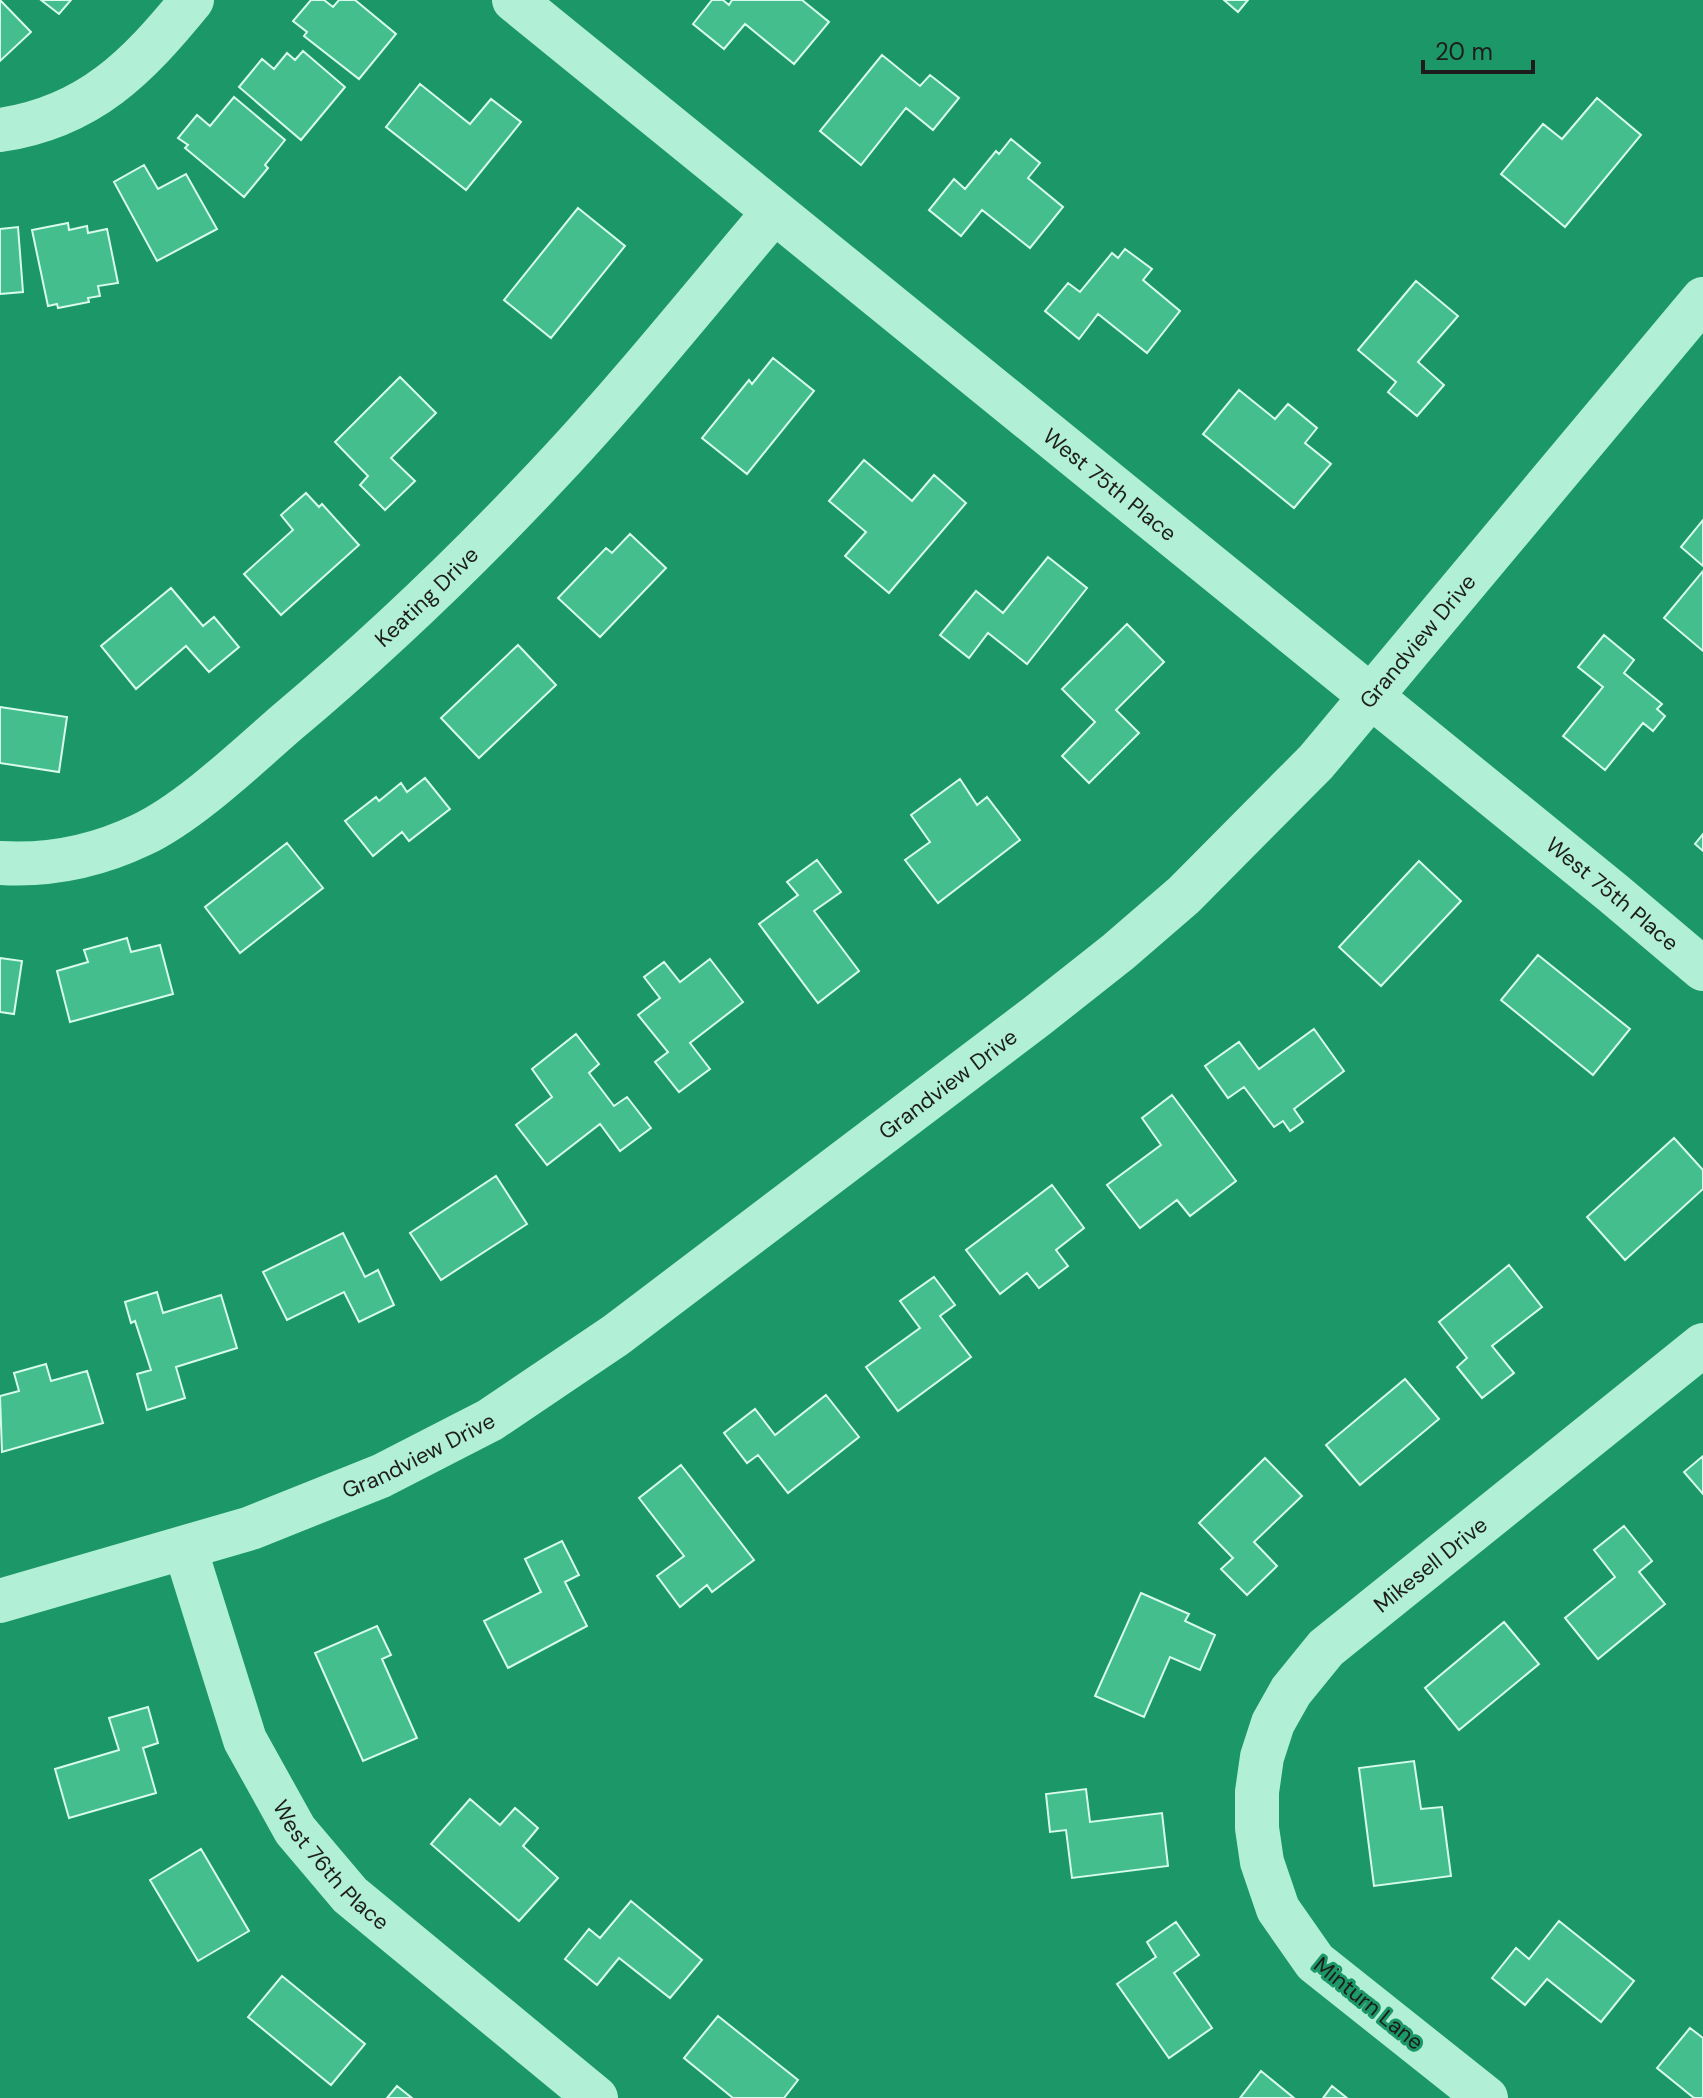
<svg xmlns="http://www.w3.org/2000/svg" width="1703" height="2098" font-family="'DM Sans',sans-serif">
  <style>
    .building { fill: #44be8d; stroke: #d7fbec; stroke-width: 2 }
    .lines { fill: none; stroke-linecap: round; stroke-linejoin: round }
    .minor { stroke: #b1f0d6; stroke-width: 44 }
    .labels { text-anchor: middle; stroke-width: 6; stroke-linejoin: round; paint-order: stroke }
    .street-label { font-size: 22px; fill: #1d1d1d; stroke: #1c9767 }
  </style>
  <rect width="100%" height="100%" fill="#1c9767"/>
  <path class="building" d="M0 0 31 32 0 61Z
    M41 0H71L59 14Z
    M311 0H324L333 7 339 0H355L396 34 359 79 304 36 307 32 293 21Z
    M712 0H723L729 5 732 0H802L829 22 794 64 745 24 724 49 693 24Z
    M1224 0H1248L1238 12Z
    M303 51 345 87 301 140 239 87 262 59 274 69 287 53 295 60Z
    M882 55 920 86 930 75 959 98 933 130 906 108 861 165 820 131Z
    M420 84 470 124 491 99 521 122 466 190 386 127Z
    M234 97 285 140 265 165 268 168 244 197 185 148 188 145 178 138 197 115 210 126Z
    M1597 98 1641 135 1565 227 1501 174 1543 124 1562 139Z
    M1011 139 1040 163 1028 178 1063 207 1030 248 982 210 961 236 929 210 954 179 965 189 996 151 999 154Z
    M144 165 158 189 186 174 217 229 157 261 114 182Z
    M578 208 625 246 551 338 504 300Z
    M68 223 69 230 87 226 88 233 107 229 118 283 98 286 100 296 88 298 89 302 58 308 57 304 48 306 32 230Z
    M18 227 23 292 0 294V229Z
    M1125 249 1152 269 1143 280 1180 311 1147 353 1098 314 1079 339 1045 311 1068 283 1080 292 1112 253 1118 258Z
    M1416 281 1458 316 1418 362 1444 385 1417 416 1388 392 1396 382 1358 350Z
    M773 358 814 391 747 474 702 438 749 380 752 384Z
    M400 377 436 413 391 458 415 481 385 510 360 485 368 476 335 442Z
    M1239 390 1275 419 1288 404 1317 428 1305 443 1331 464 1294 508 1203 434Z
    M864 460 912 501 934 475 966 503 889 593 845 556 866 532 829 501Z
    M306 493 319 507 322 504 359 545 281 615 244 574 293 530 281 515Z
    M1703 520V566L1681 547Z
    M630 534 666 568 600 637 558 598 606 548 612 553Z
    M1048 557 1087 588 1027 664 988 633 969 658 940 635 976 591 1003 613Z
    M1703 571V651L1664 618Z
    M171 588 203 626 214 617 239 647 209 672 186 646 136 689 101 646Z
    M1127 624 1164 662 1116 710 1139 733 1089 783 1062 756 1095 722 1062 689Z
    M1604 635 1634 660 1624 673 1662 704 1657 709 1665 716 1653 731 1643 723 1605 770 1563 736 1603 687 1578 667Z
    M518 645 556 685 479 758 441 718Z
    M0 707 67 717 59 772 0 763Z
    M425 778 450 809 409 841 402 832 373 856 345 821 376 797 379 801 401 783 407 792Z
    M960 779 977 805 987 797 1020 840 938 903 905 860 930 842 911 815Z
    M1703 834V851L1695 844Z
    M287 843 323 888 240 953 205 907Z
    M817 860 841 892 814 911 859 971 818 1003 759 924 798 895 787 882Z
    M1419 861 1461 901 1381 986 1339 947Z
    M127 938 131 952 160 945 173 994 70 1022 57 971 88 962 84 950Z
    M1538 955 1630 1029 1593 1075 1501 1000Z
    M0 958 22 961 14 1014 0 1012Z
    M710 959 743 1002 690 1043 710 1069 679 1092 655 1062 668 1052 638 1015 660 998 644 977 664 962 680 982Z
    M1314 1029 1344 1071 1294 1109 1303 1122 1290 1131 1283 1121 1274 1127 1244 1087 1228 1098 1205 1066 1239 1042 1259 1069Z
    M576 1034 599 1064 589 1073 614 1106 627 1097 651 1128 620 1151 600 1124 547 1165 516 1125 552 1097 532 1069Z
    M1172 1095 1236 1181 1190 1216 1177 1200 1140 1228 1107 1185 1161 1145 1142 1118Z
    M1674 1138 1703 1170V1189L1625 1260 1587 1217Z
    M496 1176 527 1224 441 1280 410 1233Z
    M1052 1185 1084 1228 1056 1250 1068 1266 1039 1288 1027 1273 1000 1294 966 1250Z
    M343 1233 365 1277 378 1270 394 1305 359 1322 344 1292 287 1320 263 1272Z
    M1509 1265 1542 1307 1492 1346 1514 1373 1482 1398 1457 1367 1467 1358 1439 1322Z
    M934 1277 955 1305 940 1316 971 1357 898 1411 866 1367 920 1328 900 1301Z
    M157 1292 163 1313 221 1295 237 1348 176 1367 185 1398 147 1410 137 1374 151 1370 135 1321 131 1323 125 1302Z
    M46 1364 51 1381 87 1371 103 1423 2 1452 0 1396 19 1391 14 1373Z
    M1405 1379 1439 1419 1360 1485 1326 1445Z
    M826 1395 859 1437 788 1493 758 1455 747 1463 724 1433 755 1409 775 1435Z
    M1703 1456V1494L1684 1472Z
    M1265 1458 1302 1496 1254 1542 1277 1566 1247 1595 1221 1569 1233 1558 1199 1523Z
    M681 1465 754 1560 712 1592 707 1585 680 1607 657 1576 684 1556 639 1498Z
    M1624 1526 1652 1561 1639 1572 1665 1604 1598 1659 1565 1618 1615 1577 1594 1550Z
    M562 1541 579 1575 565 1582 587 1626 508 1668 484 1621 541 1592 525 1559Z
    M1141 1593 1189 1614 1185 1621 1215 1635 1200 1670 1170 1657 1144 1717 1095 1696Z
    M1504 1622 1539 1664 1459 1730 1425 1688Z
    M377 1626 391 1655 382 1659 417 1738 363 1761 315 1653Z
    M148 1707 158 1743 143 1748 156 1793 69 1818 55 1769 119 1750 109 1718Z
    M1414 1761 1421 1809 1442 1807 1451 1876 1374 1886 1359 1768Z
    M1086 1789 1090 1822 1162 1813 1168 1866 1072 1878 1066 1830 1050 1832 1046 1794Z
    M470 1799 500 1825 515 1808 538 1828 523 1846 558 1878 519 1921 431 1844Z
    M201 1849 249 1931 198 1961 150 1880Z
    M631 1901 702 1960 670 1998 619 1958 597 1985 565 1959 589 1929 600 1938Z
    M1559 1921 1634 1981 1601 2022 1547 1979 1525 2005 1492 1978 1516 1948 1529 1959Z
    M1176 1922 1199 1955 1174 1973 1212 2028 1169 2058 1117 1984 1156 1957 1147 1942Z
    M282 1976 365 2044 331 2085 248 2017Z
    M718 2016 798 2080 784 2098H733L684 2058Z
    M1690 2028 1703 2038V2098H1694L1657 2068Z
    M1261 2071 1294 2098H1240Z
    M397 2086 412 2098H387Z
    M1332 2086 1347 2098H1323Z"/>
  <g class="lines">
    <g class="minor">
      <path id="s1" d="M514 0 1613 893 1703 969"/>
      <path d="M0 130C90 117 138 66 192 0"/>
      <path id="s2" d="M0 863C49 866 97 856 141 835 188 813 245 759 285 724 379 645 469 559 553 469 630 387 701 298 774 212"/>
      <path id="s3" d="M185 1548 245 1740 295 1830 350 1895 596 2098"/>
      <path id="s4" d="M0 1601 251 1528 381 1476 490 1420 616 1335 1037 1016 1118 952 1184 895 1316 762 1703 299"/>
      <path id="s5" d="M1486 2098 1315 1962 1278 1909 1262 1862 1257 1828V1792L1262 1757 1273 1723 1291 1691 1326 1648 1703 1345"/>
    </g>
  </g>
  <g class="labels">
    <g class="street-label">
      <text dy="8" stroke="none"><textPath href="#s1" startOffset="768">West 75th Place</textPath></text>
      <text dy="8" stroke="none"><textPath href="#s2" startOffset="518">Keating Drive</textPath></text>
      <text dy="8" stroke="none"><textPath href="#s4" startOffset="1740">Grandview Drive</textPath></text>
      <text dy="8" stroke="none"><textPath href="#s1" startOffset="1416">West 75th Place</textPath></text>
      <text dy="8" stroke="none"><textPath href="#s4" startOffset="1092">Grandview Drive</textPath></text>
      <text dy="8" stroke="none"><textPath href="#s4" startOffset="444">Grandview Drive</textPath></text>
      <text dy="8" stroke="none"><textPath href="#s5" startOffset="700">Mikesell Drive</textPath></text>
      <text dy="8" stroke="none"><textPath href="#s3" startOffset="354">West 76th Place</textPath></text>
      <text transform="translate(1369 2003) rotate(39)" y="8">Minturn Lane</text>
    </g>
  </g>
  <path d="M1423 60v12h110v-12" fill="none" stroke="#1d1d1d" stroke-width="4"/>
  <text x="1435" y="60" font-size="24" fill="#1d1d1d" stroke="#1c9767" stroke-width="6" paint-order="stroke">20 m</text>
</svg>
